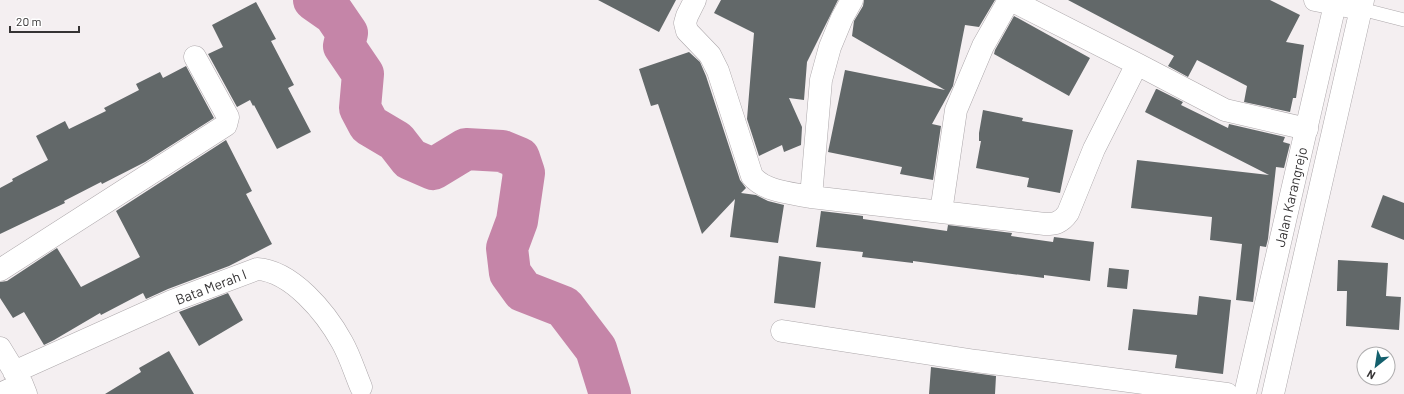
<svg xmlns="http://www.w3.org/2000/svg" width="1404" height="394" font-family="Barlow,sans-serif">
  <style>
    .lines { fill: none; stroke-linecap: round; stroke-linejoin: round }
    .river { stroke: #c585a8; stroke-width: 42 }
    .building { fill: #626869 }
    .service-casing { stroke: #ada8ab; stroke-width: 14 }
    .minor-casing { stroke: #ada8ab; stroke-width: 23 }
    .primary-casing { stroke: #ada8ab; stroke-width: 23 }
    .service { stroke: #fff; stroke-width: 13 }
    .minor { stroke: #fff; stroke-width: 22 }
    .primary { stroke: #fff; stroke-width: 22 }
    .labels { text-anchor: middle; stroke-width: 4; stroke-linejoin: round; paint-order: stroke }
    .street-label { font-size: 14px; fill: #353334; stroke: #fff }
  </style>
  <rect width="100%" height="100%" fill="#f4eff1"/>
  <g class="lines">
    <path class="river" d="M314 0 334 14 347 33 344 46 363 74 360 108 369 125 396 141 410 159 433 169 466 149 502 151 519 158 524 173 517 221 507 248 510 273 523 291 564 307 596 349 610 394"/>
  </g>
  <path class="building" d="M598 0H676L659 32Z
    M721 0H838L807 62 804 100 789 98 802 127 801 145 784 152 782 145 759 156 747 119 754 33 714 13Z
    M864 0H995L979 27 965 25 953 86 932 124 941 126 933 180 900 174 902 167 828 152 845 70 945 90 852 36 854 21 863 6Z
    M1068 0H1270L1300 15 1286 42 1304 45 1296 98H1293L1290 112 1244 102 1247 86 1197 60 1188 77 1168 66 1174 56Z
    M256 2 276 39 271 41 294 85 288 88 311 132 277 149 254 105 253 106 250 100 237 107 208 54 223 47 212 25Z
    M1014 16 1090 58 1069 96 994 54 995 50Z
    M689 52 700 62 706 76 740 180 746 188 741 193 756 195 768 201 784 205 778 243 730 237 735 199 702 234 658 104 651 106 639 69Z
    M186 66 214 118 145 162 102 184 101 182 64 201 65 203 0 234V188L13 181 12 179 48 160 36 136 65 121 69 129 106 111 104 108 139 90 136 84 160 72 163 78Z
    M1156 89H1157L1183 102 1181 105 1228 128 1229 124 1285 137 1283 142 1290 144 1284 168 1276 167 1268 239 1266 247 1260 246 1253 302 1236 300 1242 244 1210 240 1212 217 1131 208 1137 160 1269 175 1145 112Z
    M983 110 1023 118 1022 121 1073 130 1060 193 1027 187 1029 178 976 168 981 141H979V133Z
    M226 140 252 191 246 194 272 244 229 266 168 289 146 299 143 293 101 315 100 313 54 340 44 345 24 312 13 318 0 298V282L7 281 57 248 81 287 140 257 116 211Z
    M1383 195 1404 203V240L1371 227Z
    M821 211 863 216V219L947 231 948 225 1012 233 1011 236 1053 242 1054 237 1094 242 1090 281 1044 275V278L913 261V263L862 257 863 252 816 247Z
    M779 256 821 262 815 308 774 303Z
    M1338 260 1388 263 1386 296 1401 297 1399 330 1346 326 1347 291H1337Z
    M1109 268 1129 270 1127 289 1107 287Z
    M228 293 243 320 199 346 179 312Z
    M1199 296 1231 300 1223 374 1175 368 1177 355 1128 350 1133 309 1197 315Z
    M169 351 194 394H105L141 372 139 368Z
    M931 367 996 376 995 394H929Z"/>
  <g class="lines">
    <defs>
      <path id="service" d="M1361 9 1404 20"/>
      <path id="minor" d="M695 0 687 16 685 23 687 31 710 55 718 71 752 176C765 192 792 193 811 197L1045 224C1055 224 1061 223 1068 213L1094 149 1137 64
        M1011 0 1137 64 1225 110 1307 129
        M1315 0 1361 9
        M811 197 821 80 830 47 842 18 852 0
        M941 212 956 110 983 46 1009 0
        M0 270 226 125 228 117 195 57
        M782 331 976 361 1227 394
        M0 348 22 384 26 394
        M14 372 172 301 257 269C292 271 326 313 342 342 350 356 355 373 361 387
        M0 394 22 384"/>
      <path id="primary" d="M1245 394 1336 0
        M1273 394 1363 0"/>
    </defs>
    <use href="#service" class="service-casing"/>
    <use href="#minor" class="minor-casing"/>
    <use href="#primary" class="primary-casing"/>
    <use href="#service" class="service"/>
    <use href="#minor" class="minor"/>
    <use href="#primary" class="primary"/>
  </g>
  <g class="labels">
    <g class="street-label">
      <text transform="translate(1291 197) rotate(-77)" y="5">Jalan Karangrejo</text>
      <text transform="translate(211 287) rotate(-21)" y="5">Bata Merah I</text>
    </g>
  </g>
  <g transform="translate(1376 366) rotate(210)"><circle r="19" fill="#ffffff" stroke="#aeadae"/>
  <path d="M0-3L7 15L0 10L-7 15Z" fill="#14606d"/>
  <text y="-6" font-size="11" font-weight="bold" text-anchor="middle" fill="#353334">N</text>
  </g>
  <path d="M10 26v6h69v-6" fill="none" stroke="#353334" stroke-width="2"/>
  <text x="16" y="26" font-size="12" fill="#353334" stroke="#ffffff" stroke-width="3" paint-order="stroke">20 m</text>
</svg>
